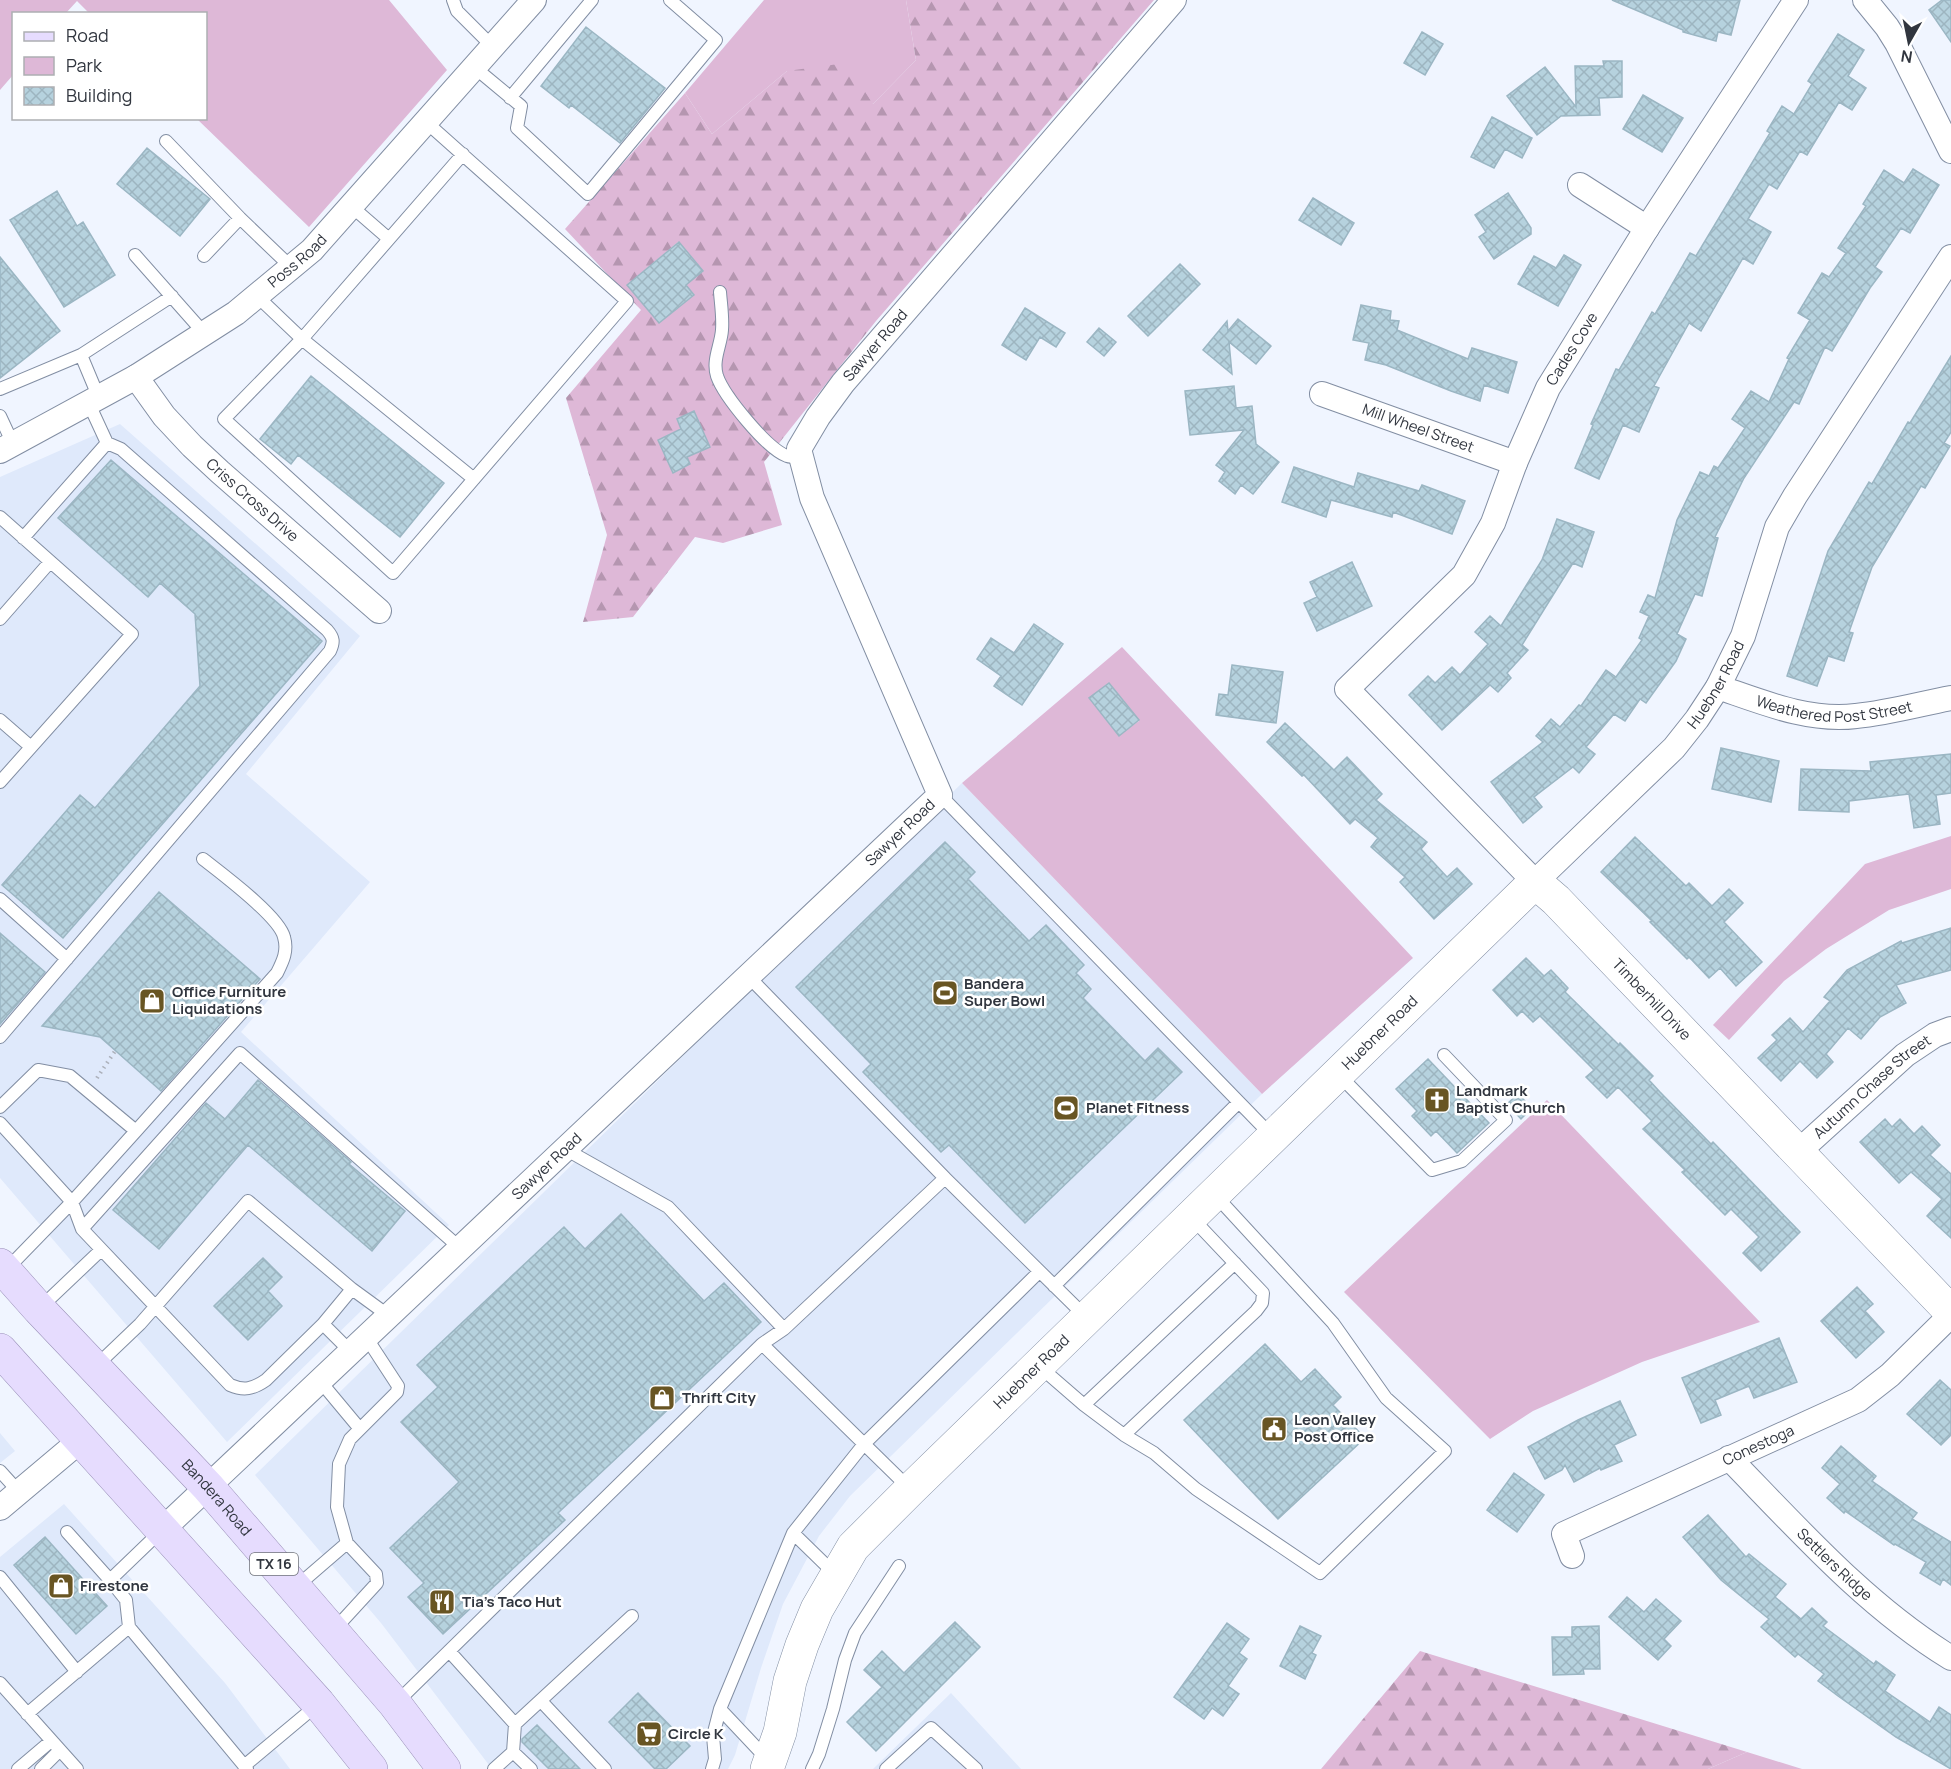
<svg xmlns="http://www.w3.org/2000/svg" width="1951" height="1769" font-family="Manrope,sans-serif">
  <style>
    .built { fill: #dfe9fb }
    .green { fill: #deb8d7; fill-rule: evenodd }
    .forest { fill: url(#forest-firs); fill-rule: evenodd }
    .building { fill: url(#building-cross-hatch); stroke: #9bb6c3; stroke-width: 1.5 }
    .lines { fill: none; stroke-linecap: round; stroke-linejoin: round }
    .lane-casing { stroke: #828ea3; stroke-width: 14 }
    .street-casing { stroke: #828ea3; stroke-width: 26 }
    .secondary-casing { stroke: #828ea3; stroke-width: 34 }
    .primary-casing { stroke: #9c93ba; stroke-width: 34 }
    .path { stroke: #acb1bb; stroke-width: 4; stroke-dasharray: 1.5 4.5; stroke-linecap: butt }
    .lane { stroke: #fff; stroke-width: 12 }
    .street { stroke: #fff; stroke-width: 24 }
    .secondary { stroke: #fff; stroke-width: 33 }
    .primary { stroke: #e6dcfe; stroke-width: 33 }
    .labels { text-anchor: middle; stroke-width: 5; stroke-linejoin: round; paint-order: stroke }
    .shield { fill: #fff; stroke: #6f7279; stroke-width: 1.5 }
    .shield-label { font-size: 14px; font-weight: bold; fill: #31363f }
    .street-label { font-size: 15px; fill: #31363f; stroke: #fff }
    .poi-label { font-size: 15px; font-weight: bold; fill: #31363f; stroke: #fff; text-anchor: start }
  </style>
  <defs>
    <pattern id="forest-firs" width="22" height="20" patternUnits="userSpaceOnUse" patternTransform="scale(1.5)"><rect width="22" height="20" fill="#deb8d7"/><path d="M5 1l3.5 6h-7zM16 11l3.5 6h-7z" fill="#b596b0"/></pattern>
    <pattern id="building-cross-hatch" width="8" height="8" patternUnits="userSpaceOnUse" patternTransform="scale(1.5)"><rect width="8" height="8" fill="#b6d2de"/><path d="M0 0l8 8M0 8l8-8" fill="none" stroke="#9db5c0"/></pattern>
  </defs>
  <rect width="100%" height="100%" fill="#f0f5ff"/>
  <path class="built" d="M120 424 360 636 246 774 370 882 241 1032 449 1225 227 1442 0 1178V477Z
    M962 783 1262 1094 850 1496 819 1536 783 1604 761 1668 735 1755 728 1769H492L381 1623 255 1475Z
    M0 1433 15 1451 0 1463Z
    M64 1504 225 1683 290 1769H0V1557Z
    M951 1693 1021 1769H873Z"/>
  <path class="green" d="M0 0H389L447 70 309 227 197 119 206 118V14L89 13 77 1 66 13 14 14 13 75 0 90Z
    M764 0H906L916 60 873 104 787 71 712 134 685 93Z
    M1122 647 1413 958 1262 1094 962 783ZM1109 683 1139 721 1119 735 1090 698Z
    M1951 836V889L1889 910 1826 949 1784 981 1729 1040 1713 1025 1865 864Z
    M1547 1100 1760 1322 1642 1362 1533 1411 1490 1439 1344 1292Z
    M1747 1752 1802 1769H1708Z"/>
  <path class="forest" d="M906 0H1154L876 321 764 462 782 525 723 543 695 537 633 617 583 622 607 535 566 398 641 310 565 229 685 93 712 134 787 71 846 63 873 104 916 60ZM678 242 702 271 686 285 694 295 659 323 627 285ZM694 412 710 447 687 457 690 464 673 473 658 440 681 429 677 419Z
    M1420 1651 1747 1752 1708 1769H1321Z"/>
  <path class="building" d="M1612 0H1740L1731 35 1718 32 1716 41 1683 32V30Z
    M1942 0H1951V42L1929 10Z
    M586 27 665 88 620 143 571 105 569 108 541 86Z
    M1422 32 1443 44 1425 75 1404 63Z
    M1838 34 1864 50 1848 76 1866 88 1852 110 1839 102 1807 155 1800 151 1777 189 1769 184 1748 219 1771 232 1753 264 1743 258 1701 331 1689 323 1654 386 1659 388 1639 432 1623 425 1599 479 1575 468 1593 425 1591 424 1616 369 1619 370 1652 312 1655 314 1690 253 1696 256 1770 133 1767 131 1782 106 1794 114 1812 84 1808 81Z
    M1603 61H1622V97L1599 98 1600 115 1561 116 1537 135 1507 96 1545 67 1576 107 1575 66H1604Z
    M1643 95 1683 118 1662 152 1623 129Z
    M1492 117 1532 138 1522 158 1505 149 1494 168 1471 157Z
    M147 148 210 199 180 236 117 184Z
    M1913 169 1939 185 1910 233 1901 228 1875 267 1882 272 1870 288 1832 351 1825 347 1799 404 1794 402 1744 478 1715 537 1718 538 1702 596 1695 594 1677 634 1686 639 1676 661 1646 703 1640 699 1625 721 1614 714 1586 747 1595 754 1579 773 1573 767 1534 797 1542 807 1523 823 1491 782 1543 742 1536 736 1551 719 1560 727 1579 705 1581 706 1606 670 1616 677 1642 640 1639 638 1649 616 1640 612 1648 595 1655 598 1677 520 1700 472 1709 476 1714 466 1718 468 1745 428 1732 419 1751 391 1769 402 1789 359 1787 358 1810 320 1798 313 1822 273 1829 277 1846 253 1838 248 1866 206 1863 204 1884 170 1904 183Z
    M57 191 77 226 83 222 115 275 64 307 10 220Z
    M1508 193 1531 228V234L1494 259 1479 237 1486 232 1475 215Z
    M1313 198 1354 223 1341 245 1299 220Z
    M679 242 703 271 686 285 694 295 659 323 627 285Z
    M1564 255 1581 265 1558 306 1518 284 1534 256 1556 268Z
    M0 257 60 331 0 378Z
    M1180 264 1200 284 1148 336 1128 316Z
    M1361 305 1391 311 1390 320 1399 321 1397 330 1468 359 1472 348 1517 362 1508 393 1484 385 1480 401 1451 391 1386 365 1365 360 1369 343 1353 340Z
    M1025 308 1065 333 1056 347 1040 337 1026 360 1002 345Z
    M1238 319 1271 346 1256 364 1229 342 1232 374 1203 350 1227 321 1228 331Z
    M1099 328 1116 342 1104 356 1087 342Z
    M1951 356V432L1944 443 1950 446 1925 488 1921 486 1872 567 1849 632 1853 633 1844 661 1828 656 1817 686 1787 676 1828 551 1869 482 1872 484 1908 422 1910 423Z
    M311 376 444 483 400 537 298 455 291 464 260 439Z
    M1234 386 1236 408 1252 406 1256 444 1279 462 1253 494 1241 485 1235 494 1219 481 1225 472 1216 465 1244 430 1190 435 1185 391Z
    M694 411 710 447 687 457 690 464 673 473 658 440 681 429 677 419Z
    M111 460 322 641 63 938 2 885 80 795 95 808 200 686 195 614 160 583 148 597 58 518Z
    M1294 467 1354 487 1358 473 1419 491 1422 485 1465 501 1452 534 1393 512 1392 517 1331 500 1326 517 1282 502Z
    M1557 519 1594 532 1582 567 1573 563 1522 645 1528 650 1507 673 1511 678 1498 692 1490 685 1442 730 1409 695 1428 676 1435 683 1452 667 1460 675 1488 644 1475 632 1490 616 1501 626 1542 560Z
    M1352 562 1372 606 1317 631 1304 603 1317 597 1310 582Z
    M1034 624 1063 644 1022 705 994 686 1001 676 977 659 991 638 1014 653Z
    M1232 665 1283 672 1276 723 1216 715 1219 694 1228 695Z
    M1109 683 1139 720 1119 736 1089 698Z
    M1285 723 1334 770 1347 757 1382 794 1376 800 1427 842 1421 849 1447 877 1457 868 1472 884 1434 919 1400 882 1405 877 1371 847 1378 838 1355 819 1350 824 1304 775 1302 776 1267 742Z
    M1721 748 1779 761 1771 802 1712 789Z
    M1951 754V793L1936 795 1940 824 1914 828 1909 794 1849 801V812L1799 810 1801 769 1871 771 1870 762Z
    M1635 837 1686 886 1689 883 1712 906 1729 889 1743 903 1724 922 1762 962 1736 986 1720 968 1709 978 1689 957 1687 959 1650 922 1652 921 1601 872Z
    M945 842 975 872 968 879 1029 941 1046 925 1084 965 1076 973 1091 989 1083 998 1145 1061 1158 1048 1182 1072 1025 1223 949 1145 941 1152 863 1072 871 1064 796 987Z
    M159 892 260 979 161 1091 100 1037 42 1026Z
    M1951 928V970L1896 985 1906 1003 1880 1017 1861 1039 1848 1028 1826 1054 1833 1062 1817 1078 1800 1061 1781 1081 1758 1058 1777 1040 1772 1035 1790 1018 1803 1032 1830 1001 1824 997 1847 970 1901 941 1902 943Z
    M0 933 45 972 0 1024Z
    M1526 958 1544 976 1551 970 1568 988 1565 992 1619 1045 1620 1043 1653 1076 1649 1080 1660 1092 1711 1144 1713 1142 1800 1232 1761 1271 1743 1253 1759 1237 1731 1209 1725 1215 1682 1172 1685 1170 1643 1129 1652 1121 1618 1087 1607 1098 1586 1077 1594 1070 1540 1016 1533 1022 1522 1011 1517 1016 1493 990Z
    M1428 1059 1489 1123 1457 1153 1436 1131 1431 1136 1412 1116 1417 1111 1396 1089Z
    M258 1080 351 1162 349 1164 405 1211 372 1251 248 1145 159 1249 113 1210 206 1103 225 1119Z
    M1518 1094 1532 1108 1521 1119 1507 1104Z
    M1885 1119 1892 1127 1900 1119 1914 1134 1922 1126 1940 1145 1930 1155 1951 1174V1238L1927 1216 1942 1199 1911 1172 1899 1183 1860 1142Z
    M621 1214 704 1301 724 1283 761 1322 558 1513 565 1520 443 1634 408 1597 424 1583 390 1548 459 1482 401 1422 438 1387 417 1365 564 1227 585 1249Z
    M263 1258 282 1277 268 1291 282 1306 248 1340 214 1306Z
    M1857 1287 1873 1304 1865 1311 1884 1332 1856 1358 1821 1321Z
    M1779 1338 1797 1382 1754 1398 1749 1386 1715 1400 1721 1415 1701 1423 1682 1378Z
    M1265 1344 1301 1382 1315 1369 1341 1397 1333 1405 1365 1438 1278 1519 1184 1420Z
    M1940 1380 1951 1390V1435L1941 1445 1907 1414Z
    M1620 1401 1636 1435 1614 1445 1622 1461 1601 1470 1600 1468 1574 1482 1565 1465 1562 1470 1545 1479 1528 1447 1578 1420Z
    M1841 1446 1876 1476 1872 1481 1917 1513 1912 1519 1951 1542V1585L1943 1579 1940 1585 1920 1573 1926 1562 1895 1544 1894 1545 1845 1511 1844 1513 1827 1498 1840 1484 1822 1468Z
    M1514 1473 1544 1495 1517 1532 1487 1510Z
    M1708 1515 1746 1557 1749 1554 1786 1584 1775 1597 1801 1619 1812 1608 1827 1622 1823 1626 1874 1664 1876 1661 1895 1675 1885 1691 1930 1722 1939 1707 1951 1715V1769L1896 1737 1838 1696 1818 1681 1824 1674 1798 1654 1795 1657 1761 1627 1769 1619 1721 1580 1683 1537Z
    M45 1537 107 1606 76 1634 14 1565Z
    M1627 1597 1644 1612 1656 1599 1681 1621 1664 1639 1671 1646 1658 1660 1609 1617Z
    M955 1622 980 1647 876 1751 847 1722 882 1687 864 1670 882 1651 904 1673Z
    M1227 1623 1249 1639 1239 1653 1247 1659 1228 1686 1239 1694 1223 1716 1212 1708 1204 1719 1174 1697Z
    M1300 1626 1321 1636 1312 1653 1316 1655 1305 1679 1280 1666Z
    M1599 1626 1600 1669H1583L1584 1674 1553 1675 1552 1637H1572V1627Z
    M638 1693 690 1746 666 1769H655L609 1722Z
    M537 1725 580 1769H549L522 1742V1739Z"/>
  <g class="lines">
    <defs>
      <path id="lane" d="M453 0 457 11 493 47
        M474 67 521 106 517 128 588 194 716 40 670 0
        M510 98 592 0
        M166 141 240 218 291 267
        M463 154 302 339 474 479
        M351 206 389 239
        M135 255 204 333
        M204 256 240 218
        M720 292C721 305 723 317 722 330 721 345 712 360 717 376 724 396 767 449 787 456 792 458 796 456 801 455
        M257 296 302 339 224 419 393 573 627 301 426 122
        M81 355 99 398
        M0 389 81 355 172 296
        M0 416 13 444
        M0 517 132 634 0 782
        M23 538 107 443 89 404
        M0 619 50 562
        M0 720 31 747
        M940 795 1272 1136
        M0 899 67 959
        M748 976 945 1178
        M0 1037 330 651C334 642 334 638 327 630L121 449 107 443
        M1339 1075 1432 1170 1462 1161 1506 1120 1444 1055
        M0 1107 38 1070 70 1076 136 1131 72 1202 6 1270
        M0 1123 72 1202 82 1229 230 1385C244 1391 253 1389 266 1380L323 1324
        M136 1131 277 973C283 961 288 951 284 937 279 916 222 874 203 859
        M565 1149 668 1207 784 1329
        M82 1229 240 1053 460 1248
        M1054 1286 1239 1102
        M352 1289 389 1316
        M40 1308 101 1250
        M762 1344 784 1329 945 1178 1086 1317
        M96 1366 140 1324 248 1201 352 1289 323 1324 351 1352
        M1039 1366 1084 1405 1124 1435 1154 1453 1196 1489 1320 1573 1445 1451 1386 1398 1333 1323 1215 1195
        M320 1381 360 1429
        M1084 1405 1235 1263
        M1124 1435 1256 1311 1262 1303 1263 1293 1191 1217
        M0 1471 19 1492
        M162 1530 110 1580 126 1600 129 1627 247 1769
        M67 1532 110 1580
        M793 1533 835 1574
        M347 1543 337 1507 339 1464 350 1439 397 1392 398 1386 366 1337
        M0 1577 77 1672
        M296 1587 347 1543 376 1574 377 1583 333 1631
        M449 1651 515 1724 513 1752 494 1769
        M0 1683 77 1769
        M541 1701 605 1769
        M396 1703 762 1344 910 1489
        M720 1709 767 1759
        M27 1714 129 1627
        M515 1724 632 1616
        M513 1752 531 1769
        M244 1766 317 1705
        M18 1769 51 1741
        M41 1769 60 1750
        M712 1769 715 1759 713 1736 720 1709 793 1533 864 1444 1039 1272
        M812 1769 819 1754 833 1709 845 1660 855 1633 899 1566
        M886 1769 931 1728 976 1769"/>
      <g id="street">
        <path id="s1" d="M1796 0 1647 228 1548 388 1515 463 1493 523 1464 575 1347 689 1535 882 1674 748 1697 719 1718 687 1743 636 1777 527 1795 496 1951 257"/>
        <path d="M1865 0 1887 27 1897 43 1951 151"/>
        <path d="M1580 185 1647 228"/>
        <path id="s2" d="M136 377 164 416 192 446 220 472 379 611"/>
        <path id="s3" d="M1322 394 1515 463"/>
        <path id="s4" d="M0 451 136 377 236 313 312 250 534 0"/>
        <path id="s5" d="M1718 687C1762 702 1809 722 1856 716 1888 713 1920 704 1951 698"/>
        <path id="s6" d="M1798 1152 1905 1055 1935 1035 1951 1029"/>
        <path id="s7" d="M1729 1458C1798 1529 1866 1606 1951 1658"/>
        <path d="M0 1508 82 1439"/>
        <path id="s8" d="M163 1529 940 795 812 498 799 449 818 417 843 383 1174 0"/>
        <path id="s9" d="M1572 1556 1564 1534 1858 1400 1890 1375 1951 1315"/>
      </g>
      <g id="secondary">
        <path id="s10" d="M767 1769 780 1732 790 1681 802 1645 817 1609 853 1547 910 1490 1535 882 1556 900 1951 1312"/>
      </g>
      <g id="primary">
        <path id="s11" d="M0 1265 39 1309 208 1487 395 1704 444 1769"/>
        <path d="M0 1350 319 1704 371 1769"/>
      </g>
    </defs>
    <use href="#lane" class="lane-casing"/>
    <use href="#street" class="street-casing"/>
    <use href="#secondary" class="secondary-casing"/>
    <use href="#primary" class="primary-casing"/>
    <path class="path" d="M97 1078 115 1051"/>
    <use href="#lane" class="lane"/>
    <use href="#street" class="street"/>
    <use href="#secondary" class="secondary"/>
    <use href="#primary" class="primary"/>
  </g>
  <defs>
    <symbol id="stadium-square" viewBox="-11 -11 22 22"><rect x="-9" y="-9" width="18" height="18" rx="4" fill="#685523" stroke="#fff"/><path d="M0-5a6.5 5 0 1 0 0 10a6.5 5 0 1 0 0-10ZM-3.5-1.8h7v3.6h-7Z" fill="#fff"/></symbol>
    <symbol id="shop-square" viewBox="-11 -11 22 22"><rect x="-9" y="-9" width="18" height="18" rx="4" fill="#685523" stroke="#fff"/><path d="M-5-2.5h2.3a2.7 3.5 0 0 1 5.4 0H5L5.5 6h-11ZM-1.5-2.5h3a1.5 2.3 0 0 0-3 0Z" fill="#fff"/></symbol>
    <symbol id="church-square" viewBox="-11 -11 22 22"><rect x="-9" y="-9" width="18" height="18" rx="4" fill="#685523" stroke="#fff"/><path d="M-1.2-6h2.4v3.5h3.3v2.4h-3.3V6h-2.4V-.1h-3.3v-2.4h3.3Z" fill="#fff"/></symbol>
    <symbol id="civic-square" viewBox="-11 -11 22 22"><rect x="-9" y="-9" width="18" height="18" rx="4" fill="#685523" stroke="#fff"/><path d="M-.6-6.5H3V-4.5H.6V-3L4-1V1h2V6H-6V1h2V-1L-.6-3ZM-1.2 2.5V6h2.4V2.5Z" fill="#fff"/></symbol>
    <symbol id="restaurant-square" viewBox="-11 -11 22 22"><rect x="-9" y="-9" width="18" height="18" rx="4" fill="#685523" stroke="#fff"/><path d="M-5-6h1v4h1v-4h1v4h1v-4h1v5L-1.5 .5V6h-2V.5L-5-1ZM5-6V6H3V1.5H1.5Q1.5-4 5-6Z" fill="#fff"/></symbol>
    <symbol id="supermarket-square" viewBox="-11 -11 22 22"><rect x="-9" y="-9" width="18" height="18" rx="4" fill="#685523" stroke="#fff"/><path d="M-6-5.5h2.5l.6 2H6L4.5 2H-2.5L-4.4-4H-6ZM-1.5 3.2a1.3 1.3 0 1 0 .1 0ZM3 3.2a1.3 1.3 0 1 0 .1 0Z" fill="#fff"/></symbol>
  </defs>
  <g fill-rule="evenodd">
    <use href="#stadium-square" x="930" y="978" width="30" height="30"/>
    <use href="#shop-square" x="137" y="986" width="30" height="30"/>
    <use href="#church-square" x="1422" y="1085" width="30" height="30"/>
    <use href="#stadium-square" x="1051" y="1093" width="30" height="30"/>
    <use href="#shop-square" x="647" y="1383" width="30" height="30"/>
    <use href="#civic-square" x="1259" y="1414" width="30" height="30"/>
    <use href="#shop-square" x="46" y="1571" width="30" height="30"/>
    <use href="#restaurant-square" x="427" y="1587" width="30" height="30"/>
    <use href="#supermarket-square" x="634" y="1719" width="30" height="30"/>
  </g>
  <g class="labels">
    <rect class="shield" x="250" y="1553" width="48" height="22" rx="4.5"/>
    <g class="shield-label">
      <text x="274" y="1569">TX 16</text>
    </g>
    <g class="street-label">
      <text dy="5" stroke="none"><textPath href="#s4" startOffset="354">Poss Road</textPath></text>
      <text dy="5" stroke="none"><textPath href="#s8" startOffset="1572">Sawyer Road</textPath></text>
      <text transform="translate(1572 349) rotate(-58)" y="5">Cades Cove</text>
      <text dy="5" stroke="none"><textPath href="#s3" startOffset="102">Mill Wheel Street</textPath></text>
      <text dy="5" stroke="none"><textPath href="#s2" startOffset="170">Criss Cross Drive</textPath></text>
      <text dy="5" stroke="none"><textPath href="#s1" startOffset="1368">Huebner Road</textPath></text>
      <text dy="5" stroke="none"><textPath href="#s5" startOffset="120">Weathered Post Street</textPath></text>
      <text dy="5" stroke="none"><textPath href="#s8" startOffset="1014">Sawyer Road</textPath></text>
      <text dy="5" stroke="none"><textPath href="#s10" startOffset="1358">Timberhill Drive</textPath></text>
      <text dy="5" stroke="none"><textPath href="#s10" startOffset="976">Huebner Road</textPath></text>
      <text dy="5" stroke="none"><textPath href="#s6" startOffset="99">Autumn Chase Street</textPath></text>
      <text dy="5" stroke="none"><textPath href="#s8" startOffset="528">Sawyer Road</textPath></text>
      <text dy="5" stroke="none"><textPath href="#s10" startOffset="490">Huebner Road</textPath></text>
      <text dy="5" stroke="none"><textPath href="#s9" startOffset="237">Conestoga</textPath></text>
      <text dy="5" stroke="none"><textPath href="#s11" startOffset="318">Bandera Road</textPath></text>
      <text dy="5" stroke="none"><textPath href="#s7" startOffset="150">Settlers Ridge</textPath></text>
    </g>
    <g class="poi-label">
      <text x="964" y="989">Bandera<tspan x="964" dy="17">Super Bowl</tspan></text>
      <text x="172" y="997">Office Furniture<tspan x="172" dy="17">Liquidations</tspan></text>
      <text x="1456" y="1096">Landmark<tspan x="1456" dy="17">Baptist Church</tspan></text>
      <text x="1086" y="1113">Planet Fitness</text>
      <text x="682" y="1403">Thrift City</text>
      <text x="1294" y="1425">Leon Valley<tspan x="1294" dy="17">Post Office</tspan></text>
      <text x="80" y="1591">Firestone</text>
      <text x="462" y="1607">Tia's Taco Hut</text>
      <text x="668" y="1739">Circle K</text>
    </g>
  </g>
  <rect x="12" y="12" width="195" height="108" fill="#ffffff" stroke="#adafb2" stroke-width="1.5"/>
  <rect x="24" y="32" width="30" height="9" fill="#e6dcfe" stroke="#adafb2" stroke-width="1.5"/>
  <text x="66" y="42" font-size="18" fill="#31363f">Road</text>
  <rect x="24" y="57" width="30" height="18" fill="#deb8d7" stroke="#adafb2" stroke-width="1.5"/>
  <text x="66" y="72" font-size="18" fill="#31363f">Park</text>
  <rect x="24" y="87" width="30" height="18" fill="url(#building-cross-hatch)" stroke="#adafb2" stroke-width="1.5"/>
  <text x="66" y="102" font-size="18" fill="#31363f">Building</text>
  <g transform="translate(1909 42) rotate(189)" stroke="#ffffff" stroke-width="4.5" paint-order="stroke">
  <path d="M0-4.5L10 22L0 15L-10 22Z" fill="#31363f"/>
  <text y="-9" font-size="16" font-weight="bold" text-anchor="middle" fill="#31363f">N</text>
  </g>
</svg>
